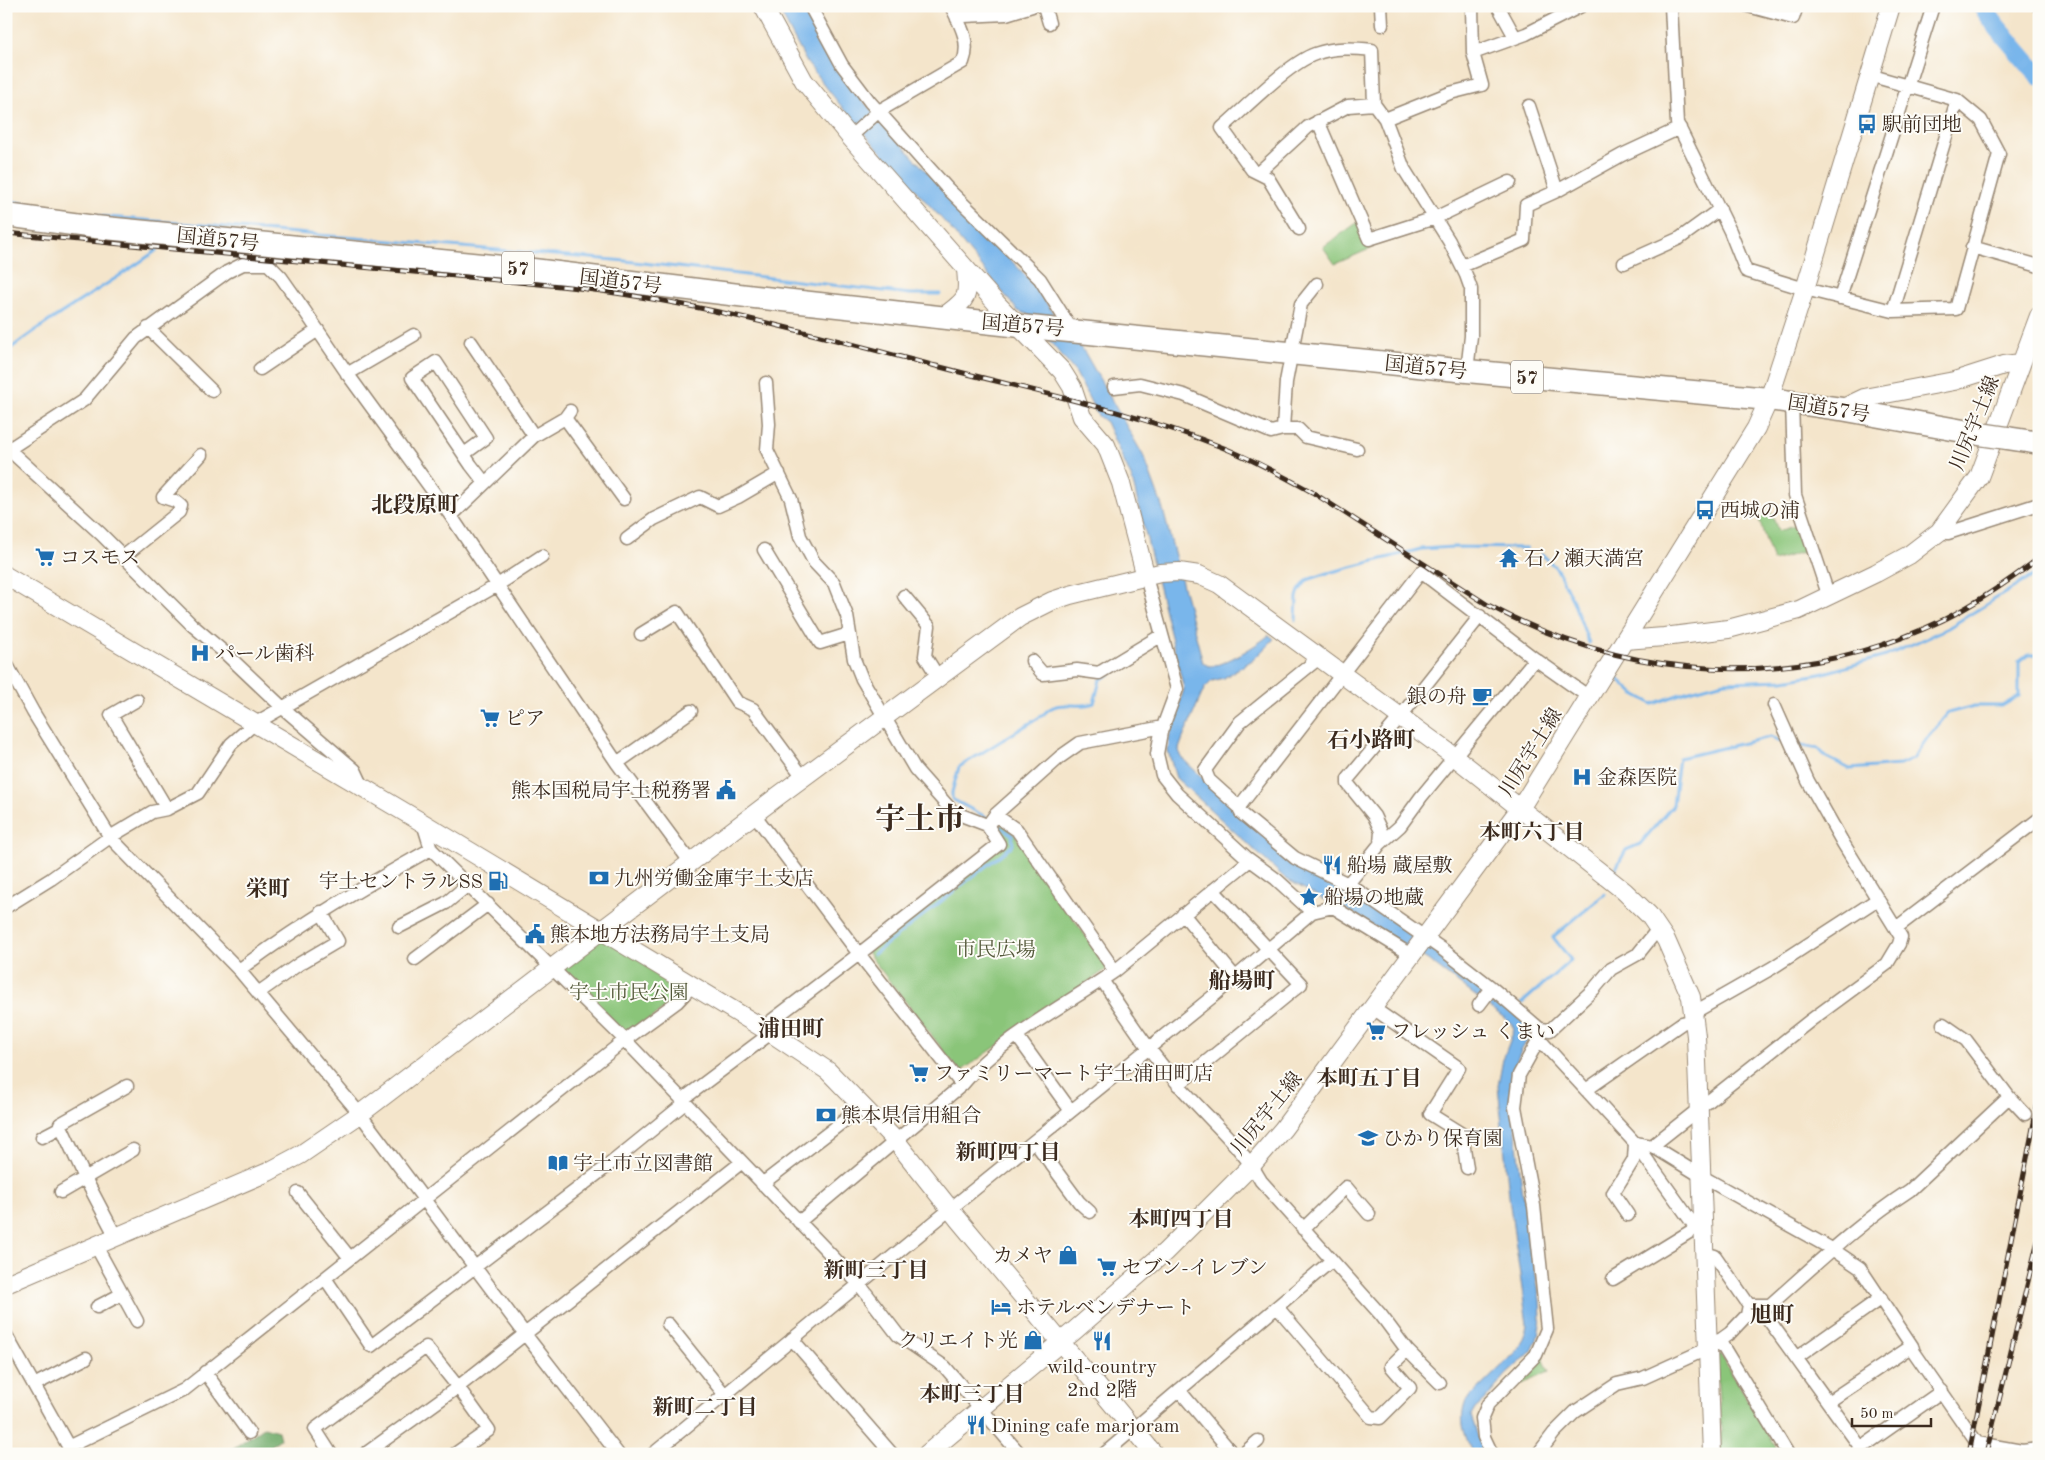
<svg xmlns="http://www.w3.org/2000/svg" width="2045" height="1460" font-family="'Old Standard TT','Noto Serif JP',serif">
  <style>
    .green { fill: #8ac579; stroke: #62784c }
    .forest { fill: #6faa69; stroke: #556a44 }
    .water { fill: #79b6eb; stroke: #5a7084 }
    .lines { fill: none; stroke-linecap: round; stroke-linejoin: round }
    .stream { stroke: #79b6eb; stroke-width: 3 }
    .river { stroke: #79b6eb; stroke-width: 19 }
    .street-casing { stroke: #988874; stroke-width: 15 }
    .secondary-casing { stroke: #988874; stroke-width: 20 }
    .highway-casing { stroke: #988874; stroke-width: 25 }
    .street { stroke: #fff; stroke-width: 12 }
    .secondary { stroke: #fff; stroke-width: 18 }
    .highway { stroke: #fff; stroke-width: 22 }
    .rail-casing { stroke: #3b2a1e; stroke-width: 5 }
    .rail { stroke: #fdfcf7; stroke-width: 3; stroke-dasharray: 9; stroke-linecap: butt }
    .highway-bridge-casing { stroke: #988874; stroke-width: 25; stroke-linecap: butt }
    .highway-bridge { stroke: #fff; stroke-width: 22 }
    .labels { text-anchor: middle; stroke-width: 4; stroke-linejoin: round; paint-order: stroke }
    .shield { fill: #fdfcf7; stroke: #75695f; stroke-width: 1 }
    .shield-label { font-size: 19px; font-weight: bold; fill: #3b2a1e }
    .poi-label { font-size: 20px; fill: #3b2a1e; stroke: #fdfcf7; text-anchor: start }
    .street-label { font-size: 20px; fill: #3b2a1e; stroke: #fdfcf7 }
    .park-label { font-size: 20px; fill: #535839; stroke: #fdfcf7 }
    .neighbourhood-label { font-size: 21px; font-weight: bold; fill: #3b2a1e; stroke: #fdfcf7 }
    .quarter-label { font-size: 22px; font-weight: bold; fill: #3b2a1e; stroke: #fdfcf7 }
    .town-label { font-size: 30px; font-weight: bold; fill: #3b2a1e; stroke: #fdfcf7 }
  </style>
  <rect width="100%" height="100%" fill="#fdfcf7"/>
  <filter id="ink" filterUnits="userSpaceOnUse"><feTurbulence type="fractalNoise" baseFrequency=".02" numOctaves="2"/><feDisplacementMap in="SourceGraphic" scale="10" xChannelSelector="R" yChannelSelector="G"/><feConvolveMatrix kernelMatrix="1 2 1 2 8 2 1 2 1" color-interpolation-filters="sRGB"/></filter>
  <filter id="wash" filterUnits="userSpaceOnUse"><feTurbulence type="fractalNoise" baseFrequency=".0096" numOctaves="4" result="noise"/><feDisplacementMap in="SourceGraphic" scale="20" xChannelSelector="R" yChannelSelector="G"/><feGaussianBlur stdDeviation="1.12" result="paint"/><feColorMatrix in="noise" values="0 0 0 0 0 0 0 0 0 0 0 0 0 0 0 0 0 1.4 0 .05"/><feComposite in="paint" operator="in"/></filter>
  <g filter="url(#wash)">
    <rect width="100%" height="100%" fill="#f4e5cb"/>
    <path class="green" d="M1361 220 1372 248 1335 264 1323 247Z
      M1771 512 1778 531 1804 523 1812 549 1773 561 1758 517Z
      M997 825H1004L1015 835 1108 968 960 1072 867 952 1002 845 995 831Z
      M600 931 692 986 625 1040 552 969Z
      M1720 1354 1780 1454H1720L1721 1431 1716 1357Z
      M1542 1355 1549 1372 1522 1384 1519 1372Z"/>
    <path class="forest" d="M264 1427 278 1431 280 1439 270 1446 277 1454H225Z"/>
    <path class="water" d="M777 6H802L833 62 855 92 933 179 1029 279 1056 317 1085 353 1144 457 1162 506 1203 663C1205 664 1208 666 1210 666 1223 666 1259 644 1269 635L1274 639 1254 659 1224 678 1212 681 1204 689 1183 738 1179 749 1180 756 1256 830 1301 866 1347 893 1355 894C1416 937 1476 980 1532 1029 1529 1040 1521 1049 1517 1060 1512 1077 1514 1096 1515 1114 1518 1176 1530 1238 1540 1300L1541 1319 1537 1340 1532 1351 1506 1375 1485 1400 1475 1409 1471 1416 1484 1454H1473C1465 1435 1458 1421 1466 1401L1519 1349 1525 1336 1527 1324 1510 1205 1498 1086 1503 1059 1514 1030 1511 1023 1428 960 1340 905 1323 899 1286 879 1176 778 1168 751 1169 738 1184 689 1132 479 1106 422 1098 416 1076 373 1027 314 1018 311 950 228 853 121 807 63Z"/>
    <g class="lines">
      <path class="stream" d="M6 200 67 212
        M85 215 626 261 910 294H940
        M6 352C54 314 108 286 157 250
        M1542 554 1557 569 1573 601 1589 643
        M1296 620 1297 597 1299 591 1307 580 1328 573 1421 549 1453 547 1527 548
        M1612 673 1633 693 1653 704 1686 692 1724 682 1784 680 1820 674 1886 656 1948 628 2039 572
        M1797 745 1819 749 1826 757 1850 769 1900 765 1913 759 1928 737 1948 713 1974 706H2002L2019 696V662L2028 655H2039
        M988 818 952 799V792L959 767 1043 715C1058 697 1075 710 1094 703L1100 680 1128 663
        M1615 870 1626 850 1640 844 1673 805 1679 758 1770 737 1785 743
        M874 954 1013 845 1012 835 998 825
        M1522 1003 1571 960 1553 937 1605 894"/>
      <path class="river" d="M1982 6 1997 27 2039 76"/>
    </g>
  </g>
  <g filter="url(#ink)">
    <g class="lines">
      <defs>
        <path id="street" d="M810 6 842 65 870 102 947 188 1040 279 1072 330
          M1044 6 1049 23
          M1381 6 1382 25
          M1498 6 1515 37
          M1671 6 1677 123 1730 231 1746 271 1805 289 1893 311 1956 309 1999 154 1981 120 1957 100 1869 75
          M1748 6 1793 18 1797 6
          M2038 6 2039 7
          M957 19 964 16 1006 14 1032 6
          M1473 53 1526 34 1581 6
          M1529 106 1557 191 1622 155 1680 128
          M1385 119 1450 93 1482 85 1473 53 1472 6
          M1318 121 1369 239 1435 218 1510 182
          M850 137 879 111 963 62C971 42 960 24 951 6
          M1258 173 1308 127 1348 106 1374 104
          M1299 229 1268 178 1252 170 1222 128C1244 109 1289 63 1315 54 1334 47 1353 48 1372 50L1374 104 1385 119 1404 169 1449 241 1466 275 1471 289V336L1467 371
          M1972 247 2039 266
          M1624 263 1680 238 1720 209
          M1462 266 1524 240 1526 205 1557 191
          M1840 298 1933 6
          M1893 311 1957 100
          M148 328 212 391
          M471 342 534 436
          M260 369 318 330
          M347 374 414 335
          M1114 387 1140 384 1184 395 1271 432 1283 429H1298L1306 437 1357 449
          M1792 402 1795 495 1829 597
          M565 418 624 499
          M1283 429 1286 382 1301 304 1317 284
          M6 447 101 534 192 625 224 652 283 708 355 770 363 787
          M9 449 84 400 136 338 227 272 243 264H268L281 277 300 304 349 376 451 516 617 763 691 863
          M464 454 486 438 436 362 412 378 471 465 485 483
          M451 516 534 436 565 418 570 411
          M1939 532 1948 533 2039 504
          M627 539 654 519 700 497 718 506 738 497 779 473
          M764 550 820 643 849 634
          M123 557 179 512 181 506 175 501 163 497 201 455
          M1146 577 1177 689 1161 732 1157 754 1162 775 1177 794 1246 857 1276 879 1312 912
          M904 596 929 626 925 656 938 677
          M641 634 677 612 737 702 753 709 803 777
          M1319 658 1240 722 1205 770 1209 780 1239 807 1241 813 1295 858 1348 884 1442 949 1492 988 1540 1029 1539 1039 1519 1075 1515 1107 1534 1206 1547 1329 1536 1355 1488 1404 1482 1418 1484 1437 1492 1454
          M1032 661 1043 674 1077 670 1099 673 1162 635
          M6 663 33 712 110 837 239 970 360 1114 525 1334 618 1454
          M137 700 111 715 167 809
          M617 763 691 711
          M1239 807 1421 572 1535 659 1589 697
          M754 814 859 954 962 1085
          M990 822 995 815 1060 757 1080 743 1163 727
          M423 823 431 849 625 1040 859 1284 898 1335 945 1367 1020 1454
          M1380 844 1381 831 1374 816 1348 784V779L1400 717 1480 616
          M1348 884 1380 844 1400 826 1421 797 1535 659
          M6 907 51 879 110 837 152 812 167 809 198 793 231 744 254 724 496 586 542 556
          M1183 914 1235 977
          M399 927 446 903 469 884
          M1896 928 2039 819
          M415 959 488 904
          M239 970C300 924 365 886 431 849
          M1115 971 1250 860
          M1102 980C1126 1016 1150 1053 1179 1085 1206 1117 1241 1145 1261 1181L1381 1315 1407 1350 1440 1383
          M258 993 299 964 338 941 321 912
          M1479 1005 1492 988
          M1373 1008 1459 1068 1430 1114 1462 1134 1467 1168
          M1693 1013 1772 968 1878 899
          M762 1028 859 954 999 844 987 825 953 812 915 769 862 679 854 659 847 616 834 583 814 562 800 536 791 499 767 450 769 424 766 383
          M1540 1029 1550 1030 1594 989 1611 969 1638 954 1658 929
          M1017 1036 1071 1111
          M1539 1039 1635 1143 1696 1228H1703
          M1178 1085 1301 984 1213 890
          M1586 1090 1682 1023 1694 1020
          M2009 1097 2025 1114
          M682 1100 771 1033
          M42 1137 61 1127
          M1034 1141 1079 1202 1090 1212
          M1635 1143 1652 1146 1701 1176 1832 1249 1860 1268 1912 1346 1914 1352 1977 1443 2022 1451
          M1652 1146 1811 1020 1887 964 1899 944 1901 937 1843 843 1808 781 1774 705
          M762 1184 862 1107
          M61 1192 133 1150
          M298 1193 350 1258
          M1628 1215 1613 1193 1634 1159 1635 1143
          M799 1222 962 1085C1000 1038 1066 1005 1115 971L1017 830 995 815
          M1303 1229 1346 1187 1369 1214
          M116 1237 85 1178 60 1124 127 1086
          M96 1246 137 1321
          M1704 1253 1715 1256 1749 1305H1770C1815 1265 1859 1223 1910 1190L2009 1097 1966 1040 1943 1024
          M325 1278 371 1346 605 1168 685 1103
          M1613 1279 1696 1228
          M1758 1305 1861 1448 1942 1391
          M97 1307 122 1294
          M1277 1307 1371 1417 1380 1418 1410 1388 1391 1366 1407 1350
          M668 1324 725 1395
          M6 1335 72 1453
          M792 1339 892 1454
          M1719 1340 1788 1454
          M1796 1358 1881 1298
          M205 1372 249 1433
          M34 1385 86 1358
          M1179 1390 1233 1454
          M1828 1402 1912 1346
          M68 1447 184 1390 625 1040 677 1002 692 986
          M331 1454 315 1429 426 1347 458 1387 489 1430 455 1454
          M365 1454 458 1387 742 1162
          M653 1454 960 1201 1217 993 1312 912 1333 907 1411 955
          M1104 1454 1331 1261
          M1243 1454 1258 1441
          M1538 1454 1554 1433 1575 1412 1617 1384 1643 1378 1709 1348 1730 1333 1747 1315 1749 1305
          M2021 1454 2022 1451 2039 1449"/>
        <path id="secondary" d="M763 6 804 81 850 137 997 304 1062 371 1072 387 1082 417 1106 445 1121 483 1146 577
          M943 317C967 299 969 299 966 269
          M1841 409 1864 398 1954 381 2004 365 2021 363
          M6 576 423 823 771 1033 828 1071 896 1141 958 1219 1154 1454
          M1625 640 1664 637 1728 629 1799 610 1876 573 1909 555 1939 532 1979 477 2039 316
          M6 1284 268 1172 300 1155 360 1114 778 796 1020 617 1052 601 1070 595 1160 573 1179 572 1199 575 1219 584 1455 757 1624 891 1649 915 1666 940 1691 997 1696 1036 1712 1454
          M927 1454 1074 1331 1165 1252 1252 1165 1283 1129 1521 807 1756 428 1769 399 1805 289 1891 6"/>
        <path id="highway" d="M6 215 95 227 533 270 755 297 1030 327 1467 371 1769 399 1841 409 1980 434
          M2007 438 2039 443"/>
      </defs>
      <use href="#street" class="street-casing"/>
      <use href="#secondary" class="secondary-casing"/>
      <use href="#highway" class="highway-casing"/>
      <use href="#street" class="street"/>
      <use href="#secondary" class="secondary"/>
      <use href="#highway" class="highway"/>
      <defs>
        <path id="rail" d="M6 233 560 286C688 299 812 334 936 366 1032 391 1132 411 1224 448 1254 460 1283 476 1312 492L1488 605C1632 682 1795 692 1943 620 1977 603 2009 581 2039 558
          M1969 1454 2039 1097
          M1986 1454 2039 1236"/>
      </defs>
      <use href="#rail" class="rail-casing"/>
      <use href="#rail" class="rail"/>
      <defs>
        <path id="highway-bridge" d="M1980 434 2007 438"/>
      </defs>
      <use href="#highway-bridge" class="highway-bridge-casing"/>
      <use href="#highway-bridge" class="highway-bridge"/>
    </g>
  </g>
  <defs>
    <symbol id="bus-bare" viewBox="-9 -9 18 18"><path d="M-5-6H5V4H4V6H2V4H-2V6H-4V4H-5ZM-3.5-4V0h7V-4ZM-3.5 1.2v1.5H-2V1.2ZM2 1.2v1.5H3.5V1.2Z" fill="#1f6fb2" stroke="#fdfcf7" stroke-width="2.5" paint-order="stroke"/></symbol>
    <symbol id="supermarket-bare" viewBox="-9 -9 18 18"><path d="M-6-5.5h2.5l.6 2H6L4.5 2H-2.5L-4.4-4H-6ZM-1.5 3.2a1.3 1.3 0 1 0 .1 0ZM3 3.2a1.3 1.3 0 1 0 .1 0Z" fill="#1f6fb2" stroke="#fdfcf7" stroke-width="2.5" paint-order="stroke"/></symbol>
    <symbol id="temple-bare" viewBox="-9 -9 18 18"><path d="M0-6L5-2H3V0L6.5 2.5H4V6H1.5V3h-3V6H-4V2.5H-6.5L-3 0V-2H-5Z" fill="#1f6fb2" stroke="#fdfcf7" stroke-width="2.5" paint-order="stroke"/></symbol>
    <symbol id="hospital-bare" viewBox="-9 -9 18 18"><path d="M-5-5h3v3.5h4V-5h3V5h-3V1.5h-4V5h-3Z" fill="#1f6fb2" stroke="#fdfcf7" stroke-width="2.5" paint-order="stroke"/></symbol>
    <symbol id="cafe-bare" viewBox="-9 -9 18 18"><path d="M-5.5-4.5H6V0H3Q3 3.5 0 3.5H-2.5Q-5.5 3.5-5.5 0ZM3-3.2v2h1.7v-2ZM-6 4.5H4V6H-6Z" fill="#1f6fb2" stroke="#fdfcf7" stroke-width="2.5" paint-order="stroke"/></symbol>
    <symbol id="civic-bare" viewBox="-9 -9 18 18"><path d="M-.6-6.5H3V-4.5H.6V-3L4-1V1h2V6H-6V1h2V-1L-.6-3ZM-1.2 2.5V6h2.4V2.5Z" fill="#1f6fb2" stroke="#fdfcf7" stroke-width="2.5" paint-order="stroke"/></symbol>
    <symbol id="restaurant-bare" viewBox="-9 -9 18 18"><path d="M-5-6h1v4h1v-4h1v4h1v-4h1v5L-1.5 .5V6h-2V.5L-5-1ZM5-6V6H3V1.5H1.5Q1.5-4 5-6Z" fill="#1f6fb2" stroke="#fdfcf7" stroke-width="2.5" paint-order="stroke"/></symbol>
    <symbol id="bank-bare" viewBox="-9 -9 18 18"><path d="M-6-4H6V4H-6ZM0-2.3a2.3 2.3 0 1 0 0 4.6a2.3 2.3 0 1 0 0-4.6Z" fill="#1f6fb2" stroke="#fdfcf7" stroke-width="2.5" paint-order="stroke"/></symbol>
    <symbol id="fuel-bare" viewBox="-9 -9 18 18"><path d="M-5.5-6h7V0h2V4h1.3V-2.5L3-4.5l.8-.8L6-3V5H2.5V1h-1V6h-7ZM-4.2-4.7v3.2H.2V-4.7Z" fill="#1f6fb2" stroke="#fdfcf7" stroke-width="2.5" paint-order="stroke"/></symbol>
    <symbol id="sight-bare" viewBox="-9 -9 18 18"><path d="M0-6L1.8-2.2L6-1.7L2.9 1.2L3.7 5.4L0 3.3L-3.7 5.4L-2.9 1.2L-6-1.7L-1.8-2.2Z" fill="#1f6fb2" stroke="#fdfcf7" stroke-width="2.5" paint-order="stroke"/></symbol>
    <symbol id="school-bare" viewBox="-9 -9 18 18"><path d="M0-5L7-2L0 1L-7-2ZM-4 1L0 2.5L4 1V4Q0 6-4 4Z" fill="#1f6fb2" stroke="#fdfcf7" stroke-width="2.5" paint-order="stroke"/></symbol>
    <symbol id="library-bare" viewBox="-9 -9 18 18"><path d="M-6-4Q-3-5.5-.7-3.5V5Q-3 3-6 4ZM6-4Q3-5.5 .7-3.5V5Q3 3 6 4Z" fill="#1f6fb2" stroke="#fdfcf7" stroke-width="2.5" paint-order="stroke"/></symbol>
    <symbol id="shop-bare" viewBox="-9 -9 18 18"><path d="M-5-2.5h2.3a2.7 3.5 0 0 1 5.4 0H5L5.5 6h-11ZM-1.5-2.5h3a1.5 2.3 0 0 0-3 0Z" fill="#1f6fb2" stroke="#fdfcf7" stroke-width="2.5" paint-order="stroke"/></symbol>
    <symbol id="hotel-bare" viewBox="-9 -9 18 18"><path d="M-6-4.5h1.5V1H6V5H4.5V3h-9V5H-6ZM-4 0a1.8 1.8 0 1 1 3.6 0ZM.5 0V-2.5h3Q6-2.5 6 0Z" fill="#1f6fb2" stroke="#fdfcf7" stroke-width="2.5" paint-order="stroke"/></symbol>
  </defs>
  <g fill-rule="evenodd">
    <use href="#bus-bare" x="1853" y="110" width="28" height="28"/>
    <use href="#bus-bare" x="1691" y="496" width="28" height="28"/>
    <use href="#supermarket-bare" x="31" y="543" width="28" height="28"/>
    <use href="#temple-bare" x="1495" y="544" width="28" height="28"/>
    <use href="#hospital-bare" x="186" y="639" width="28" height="28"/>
    <use href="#cafe-bare" x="1468" y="682" width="28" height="28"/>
    <use href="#supermarket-bare" x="476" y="704" width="28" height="28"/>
    <use href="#hospital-bare" x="1568" y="763" width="28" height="28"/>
    <use href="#civic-bare" x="712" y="776" width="28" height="28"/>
    <use href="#restaurant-bare" x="1318" y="851" width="28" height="28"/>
    <use href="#bank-bare" x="585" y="864" width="28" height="28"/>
    <use href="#fuel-bare" x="484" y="867" width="28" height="28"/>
    <use href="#sight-bare" x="1295" y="883" width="28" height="28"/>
    <use href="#civic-bare" x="521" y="920" width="28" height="28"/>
    <use href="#supermarket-bare" x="1362" y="1017" width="28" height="28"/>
    <use href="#supermarket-bare" x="905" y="1059" width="28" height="28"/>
    <use href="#bank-bare" x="812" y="1101" width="28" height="28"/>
    <use href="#school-bare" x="1354" y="1124" width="28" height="28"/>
    <use href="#library-bare" x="544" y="1149" width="28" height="28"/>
    <use href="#shop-bare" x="1054" y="1241" width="28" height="28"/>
    <use href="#supermarket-bare" x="1093" y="1253" width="28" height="28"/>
    <use href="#hotel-bare" x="987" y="1293" width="28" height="28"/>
    <use href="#shop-bare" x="1019" y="1326" width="28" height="28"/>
    <use href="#restaurant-bare" x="1088" y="1327" width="28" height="28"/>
    <use href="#restaurant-bare" x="962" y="1411" width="28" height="28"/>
  </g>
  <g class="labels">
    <g class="shield">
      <rect x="502" y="251.5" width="32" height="33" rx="4"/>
      <rect x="1511" y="360.5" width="32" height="33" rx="4"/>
    </g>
    <g class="shield-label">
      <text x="518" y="275">57</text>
      <text x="1527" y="384">57</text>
    </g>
    <g class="poi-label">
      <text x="1882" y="131">駅前団地</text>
      <text x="1720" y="517">西城の浦</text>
      <text x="60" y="564">コスモス</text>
      <text x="1524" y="565">石ノ瀬天満宮</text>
      <text x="215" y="660">パール歯科</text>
      <text x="1467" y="703" text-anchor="end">銀の舟</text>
      <text x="505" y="725">ピア</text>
      <text x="1597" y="784">金森医院</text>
      <text x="711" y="797" text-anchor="end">熊本国税局宇土税務署</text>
      <text x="1347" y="872">船場 蔵屋敷</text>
      <text x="614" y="885">九州労働金庫宇土支店</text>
      <text x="483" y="888" text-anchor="end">宇土セントラルSS</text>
      <text x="1324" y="904">船場の地蔵</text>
      <text x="550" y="941">熊本地方法務局宇土支局</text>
      <text x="1391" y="1038">フレッシュ くまい</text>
      <text x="934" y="1080">ファミリーマート宇土浦田町店</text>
      <text x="841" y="1122">熊本県信用組合</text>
      <text x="1383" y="1145">ひかり保育園</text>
      <text x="573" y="1170">宇土市立図書館</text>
      <text x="1053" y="1262" text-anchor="end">カメヤ</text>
      <text x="1122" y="1274">セブン-イレブン</text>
      <text x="1016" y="1314">ホテルベンデナート</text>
      <text x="1018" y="1347" text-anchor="end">クリエイト光</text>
      <text x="1102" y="1373" text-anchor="middle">wild-country<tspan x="1102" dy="23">2nd 2階</tspan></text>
      <text x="991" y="1432">Dining cafe marjoram</text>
    </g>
    <g class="street-label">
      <text transform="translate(218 239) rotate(6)" y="7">国道57号</text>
      <text transform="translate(621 281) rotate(7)" y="7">国道57号</text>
      <text transform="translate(1023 325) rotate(5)" y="7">国道57号</text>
      <text transform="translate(1426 367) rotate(6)" y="7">国道57号</text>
      <text transform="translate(1829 408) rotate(9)" y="7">国道57号</text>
      <text transform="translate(1974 423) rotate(-68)" y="7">川尻宇土線</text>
      <text transform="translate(1530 752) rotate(-58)" y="7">川尻宇土線</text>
      <text transform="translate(1266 1113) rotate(-51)" y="7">川尻宇土線</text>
    </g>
    <g class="park-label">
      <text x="996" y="956">市民広場</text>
      <text x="629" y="999">宇土市民公園</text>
    </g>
    <g class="neighbourhood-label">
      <text x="1532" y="839">本町六丁目</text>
      <text x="1369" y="1085">本町五丁目</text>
      <text x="1008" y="1159">新町四丁目</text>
      <text x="1181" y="1226">本町四丁目</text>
      <text x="876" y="1277">新町三丁目</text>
      <text x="972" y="1401">本町三丁目</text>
      <text x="705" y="1414">新町二丁目</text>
    </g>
    <g class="quarter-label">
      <text x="415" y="512">北段原町</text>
      <text x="1371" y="747">石小路町</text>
      <text x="268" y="896">栄町</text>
      <text x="1242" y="988">船場町</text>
      <text x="791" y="1036">浦田町</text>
      <text x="1772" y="1322">旭町</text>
    </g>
    <g class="town-label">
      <text x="920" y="829">宇土市</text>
    </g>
  </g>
  <rect width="2045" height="1460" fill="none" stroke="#fdfcf7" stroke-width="25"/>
  <path d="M1852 1418v8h79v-8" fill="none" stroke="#3b2a1e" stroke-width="2.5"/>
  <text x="1860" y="1418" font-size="15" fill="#3b2a1e" stroke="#fdfcf7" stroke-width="4" paint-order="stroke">50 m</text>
</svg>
